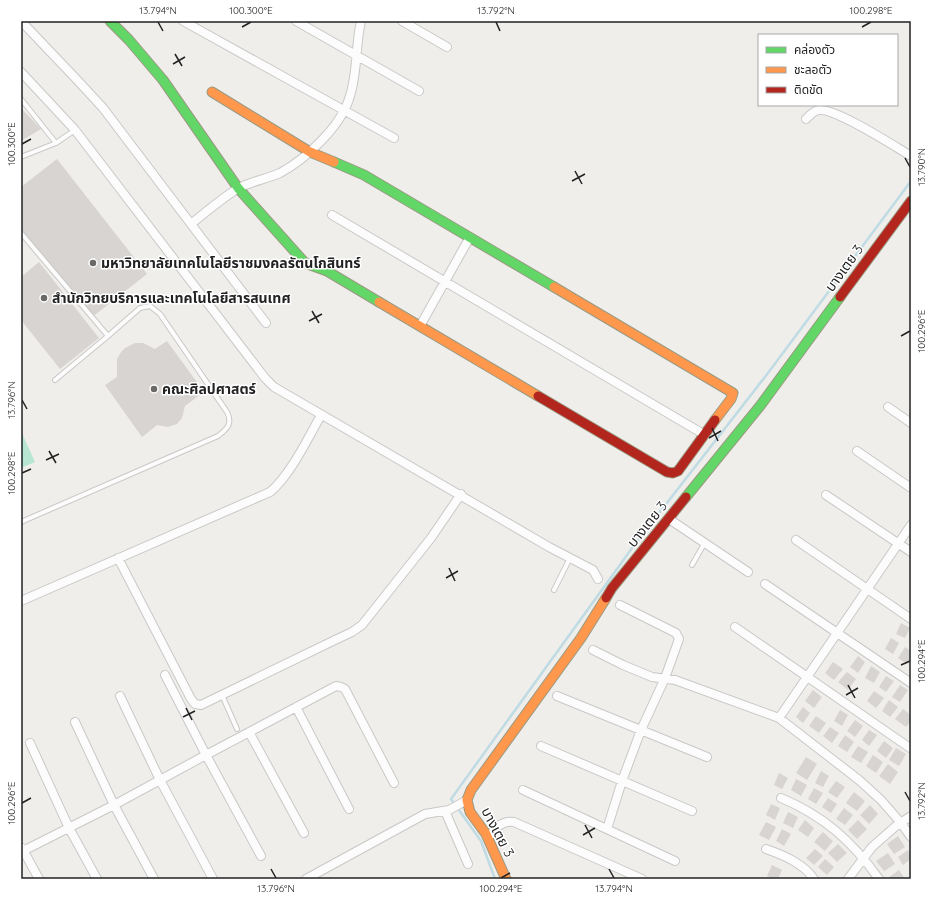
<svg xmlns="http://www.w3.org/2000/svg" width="932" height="900" font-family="Quicksand,'Noto Sans Thai',sans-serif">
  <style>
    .pitch { fill: #b7e6d2 }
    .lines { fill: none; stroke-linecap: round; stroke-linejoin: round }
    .stream { stroke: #bfdbe3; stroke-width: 2.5 }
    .building { fill: #d7d4d2 }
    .lane-casing { stroke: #c9c8c7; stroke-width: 6 }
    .street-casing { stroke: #c9c8c7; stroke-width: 10 }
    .fast-casing { stroke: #999a82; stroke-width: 11 }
    .slow-casing { stroke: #999a82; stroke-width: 11 }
    .jam-casing { stroke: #999a82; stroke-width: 11 }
    .lane { stroke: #fdfcfc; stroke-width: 4 }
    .street { stroke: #fdfcfc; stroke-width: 8 }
    .fast { stroke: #63d668; stroke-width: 9 }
    .slow { stroke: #ff974d; stroke-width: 9 }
    .jam { stroke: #b3261e; stroke-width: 9 }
    .ticks { fill: none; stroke: #222; stroke-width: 1.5 }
    .poi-dot { fill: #6a6968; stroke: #fff; stroke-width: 1.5 }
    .labels { text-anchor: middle; stroke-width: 3; stroke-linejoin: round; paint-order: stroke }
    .poi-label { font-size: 14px; font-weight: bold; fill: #222; stroke: #fff; text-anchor: start }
    .street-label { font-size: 14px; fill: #222; stroke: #fff }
    .neatline { fill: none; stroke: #222; stroke-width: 1.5 }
    .ticks-label { font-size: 10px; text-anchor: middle; fill: #222 }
  </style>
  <rect width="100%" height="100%" fill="#f0eeeb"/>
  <path class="pitch" d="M21 431 35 462 21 468Z"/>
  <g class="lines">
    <path class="stream" d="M495 879 481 841 451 799 635 544 768 373 911 181"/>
  </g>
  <path class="building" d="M21 108 41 129 21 141Z
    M57 159 147 274 91 318 21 230V187Z
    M39 262 99 338 60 369 21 320V277Z
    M167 341 204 392 185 406 182 418 177 424 168 427 157 425 142 437 105 385 117 377V359L121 352 125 348 135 343H143L155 349Z
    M901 623 910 628 905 638 896 634Z
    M891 638 899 643 893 654 885 649Z
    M905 647 911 651V657L907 664 898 658Z
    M858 656 865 662 858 673 850 667Z
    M833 662 843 669 834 680 825 673Z
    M871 666 880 672 874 683 865 678Z
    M847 672 856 679 848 690 838 682Z
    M886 676 894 681 886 692 879 687Z
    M900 685 908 690 900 702 892 697Z
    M813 690 822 697 814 708 805 701Z
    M874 691 884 698 876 708 867 701Z
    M889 700 898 707 890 717 882 711Z
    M803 707 810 713 803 723 796 717Z
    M903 709 911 715V721L906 727 895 719Z
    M840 710 848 715 842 726 834 721Z
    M816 716 826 723 819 733 809 726Z
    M855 720 863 726 855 737 847 731Z
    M830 727 839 733 832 743 823 736Z
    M869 730 877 735 869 746 862 740Z
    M845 735 854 742 847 752 838 746Z
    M884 741 893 748 886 758 877 751Z
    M858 746 868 752 861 763 851 757Z
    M896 748 906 754 899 766 889 760Z
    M873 755 883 762 876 773 866 766Z
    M806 757 817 764 807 780 796 773Z
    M888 764 898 772 890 784 879 776Z
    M821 771 829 776 823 787 815 783Z
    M779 773 788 778 782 789 774 785Z
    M796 779 807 785 801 796 791 790Z
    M836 781 845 787 837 798 828 792Z
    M814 788 823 793 816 804 808 799Z
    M854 792 865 801 857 811 846 803Z
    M828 798 837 804 831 813 822 807Z
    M771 804 780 808 775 820 766 815Z
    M870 805 878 814 869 824 860 815Z
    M844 808 853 815 845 825 836 819Z
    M788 812 798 817 793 828 783 823Z
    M805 820 814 828 808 837 798 830Z
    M858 820 867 829 857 839 848 830Z
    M766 822 776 827 769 840 759 835Z
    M782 829 791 834 784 846 776 841Z
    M823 832 833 841 825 851 814 842Z
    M898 836 905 847 894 854 887 844Z
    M838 844 847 853 837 862 828 853Z
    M815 849 823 856 814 865 806 858Z
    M908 850 911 854V859L903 865 898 857Z
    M888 853 895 864 884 871 876 861Z
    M825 859 834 867 827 875 818 867Z
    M772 865 782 870 778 879H772L767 876Z
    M899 870 905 879H889L888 878Z"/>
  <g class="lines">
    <defs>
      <path id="lane" d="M21 99 56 143
        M21 157 56 143 75 130
        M21 233 108 336
        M21 522 218 436C227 429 233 424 227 412L160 314 150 306 140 308 108 336 55 380
        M692 565 704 544
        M554 590 570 558
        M222 695 237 729"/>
      <path id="street" d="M21 21 80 83 103 108 266 323
        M183 21 394 138
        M296 21 419 91
        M402 21 447 47
        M21 72 75 130 265 378 274 387 549 547 593 570 598 579
        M806 119C810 115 813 111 819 110 836 108 894 146 911 156
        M332 215 705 435
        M191 224C206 212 221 199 237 189 248 182 267 179 280 173 306 159 340 127 349 99 358 74 355 47 361 21
        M420 326 470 237
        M888 407 911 423
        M857 451 911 488
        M826 495 911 552
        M669 519 748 572
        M796 540 911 619
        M118 558 191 699 195 704 201 705 335 640 352 632 362 625 431 538 461 494
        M765 584 911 683
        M21 601 270 492C289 477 309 437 321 415
        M735 627 910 748
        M593 650 623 665 652 677 675 680 779 718 859 780 881 800 901 823 911 837
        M165 675 206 755 261 856
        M120 696 160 780 213 879
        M557 696 707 757
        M296 707 349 809
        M779 718 911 525
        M75 722 114 805 154 879
        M249 732 304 833
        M30 743 69 828 97 879
        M541 746 692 811
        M523 790 675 861
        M781 798C824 816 852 841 879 879
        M445 811 468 864
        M607 829 622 781 641 730 665 678 679 639 676 633 620 605
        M488 838C495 829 501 820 514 822L642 879
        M22 848 39 879
        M766 849C783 855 803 863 814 879
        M21 852 114 805 206 755 336 686 341 687 345 689 394 783
        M306 879 425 814 449 810 467 800
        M848 879 872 847 896 826 911 816"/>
      <path id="fast" d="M110 21 129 40 163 80 238 188 305 263 327 271 379 302
        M334 162 364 175 554 287
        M686 497 760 406 840 297"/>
      <path id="slow" d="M212 92 310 152 334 162
        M554 287 733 393 731 399 715 420
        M379 302 538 396
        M506 879 486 834 470 812 467 800 471 790 581 638 606 598"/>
      <path id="jam" d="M840 297 911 201
        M538 396 667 472 673 473 678 471 715 420
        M606 598 612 588 686 497"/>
    </defs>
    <use href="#lane" class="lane-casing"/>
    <use href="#street" class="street-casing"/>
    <use href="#fast" class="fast-casing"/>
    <use href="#slow" class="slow-casing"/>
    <use href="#jam" class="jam-casing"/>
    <use href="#lane" class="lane"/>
    <use href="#street" class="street"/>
    <use href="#fast" class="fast"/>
    <use href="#slow" class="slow"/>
    <use href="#jam" class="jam"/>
  </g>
  <path class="ticks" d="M158 22 163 31M496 22 500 31M242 27 251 22M862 27 871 22M175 54 182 66M173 64 185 57M22 144 31 139M905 158 910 167M575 171 582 184M572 181 585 174M312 311 319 323M309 321 322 314M901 336 910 331M22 400 27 409M712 428 718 441M709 438 721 431M49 451 56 463M46 460 59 454M22 473 31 469M449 568 455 581M446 578 458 571M901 665 910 661M848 685 855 698M846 695 858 688M186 708 192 720M183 717 195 711M905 792 910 801M22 803 31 798M585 825 592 838M583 835 595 828M271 869 276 878M609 869 614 878M501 878 510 873"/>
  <g class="poi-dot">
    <circle cx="93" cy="263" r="4"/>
    <circle cx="44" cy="298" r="4"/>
    <circle cx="154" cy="389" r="4"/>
  </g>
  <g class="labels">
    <g class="poi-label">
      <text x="101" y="268">มหาวิทยาลัยเทคโนโลยีราชมงคลรัตนโกสินทร์</text>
      <text x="52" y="303">สำนักวิทยบริการและเทคโนโลยีสารสนเทศ</text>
      <text x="162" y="394">คณะศิลปศาสตร์</text>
    </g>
    <g class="street-label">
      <text transform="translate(844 268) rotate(-54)" y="5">บางเตย 3</text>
      <text transform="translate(647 524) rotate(-51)" y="5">บางเตย 3</text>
      <text transform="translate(498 832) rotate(62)" y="5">บางเตย 3</text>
    </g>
  </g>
  <rect width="932" height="900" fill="none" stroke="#ffffff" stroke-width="44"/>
  <rect x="758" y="34" width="140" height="72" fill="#ffffff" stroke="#a7a7a7"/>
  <rect x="766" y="47" width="20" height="6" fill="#63d668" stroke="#a7a7a7"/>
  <text x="794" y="54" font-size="12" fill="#222222">คล่องตัว</text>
  <rect x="766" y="67" width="20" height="6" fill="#ff974d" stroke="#a7a7a7"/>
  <text x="794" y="74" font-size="12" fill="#222222">ชะลอตัว</text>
  <rect x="766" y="87" width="20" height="6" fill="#b3261e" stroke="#a7a7a7"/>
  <text x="794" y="94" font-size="12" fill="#222222">ติดขัด</text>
  <rect x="22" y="22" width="888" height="856" class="neatline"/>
  <g class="ticks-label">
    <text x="158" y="14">13.794°N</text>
    <text x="251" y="14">100.300°E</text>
    <text x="496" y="14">13.792°N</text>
    <text x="871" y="14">100.298°E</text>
    <text transform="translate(11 144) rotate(-90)" y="4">100.300°E</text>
    <text transform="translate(921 167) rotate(-90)" y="4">13.790°N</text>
    <text transform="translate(921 331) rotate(-90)" y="4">100.296°E</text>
    <text transform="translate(11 400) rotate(-90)" y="4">13.796°N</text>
    <text transform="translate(11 473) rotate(-90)" y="4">100.298°E</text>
    <text transform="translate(921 661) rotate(-90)" y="4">100.294°E</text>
    <text transform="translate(921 801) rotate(-90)" y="4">13.792°N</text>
    <text transform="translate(11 803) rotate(-90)" y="4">100.296°E</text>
    <text x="276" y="892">13.796°N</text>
    <text x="501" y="892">100.294°E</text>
    <text x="614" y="892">13.794°N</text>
  </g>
</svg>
